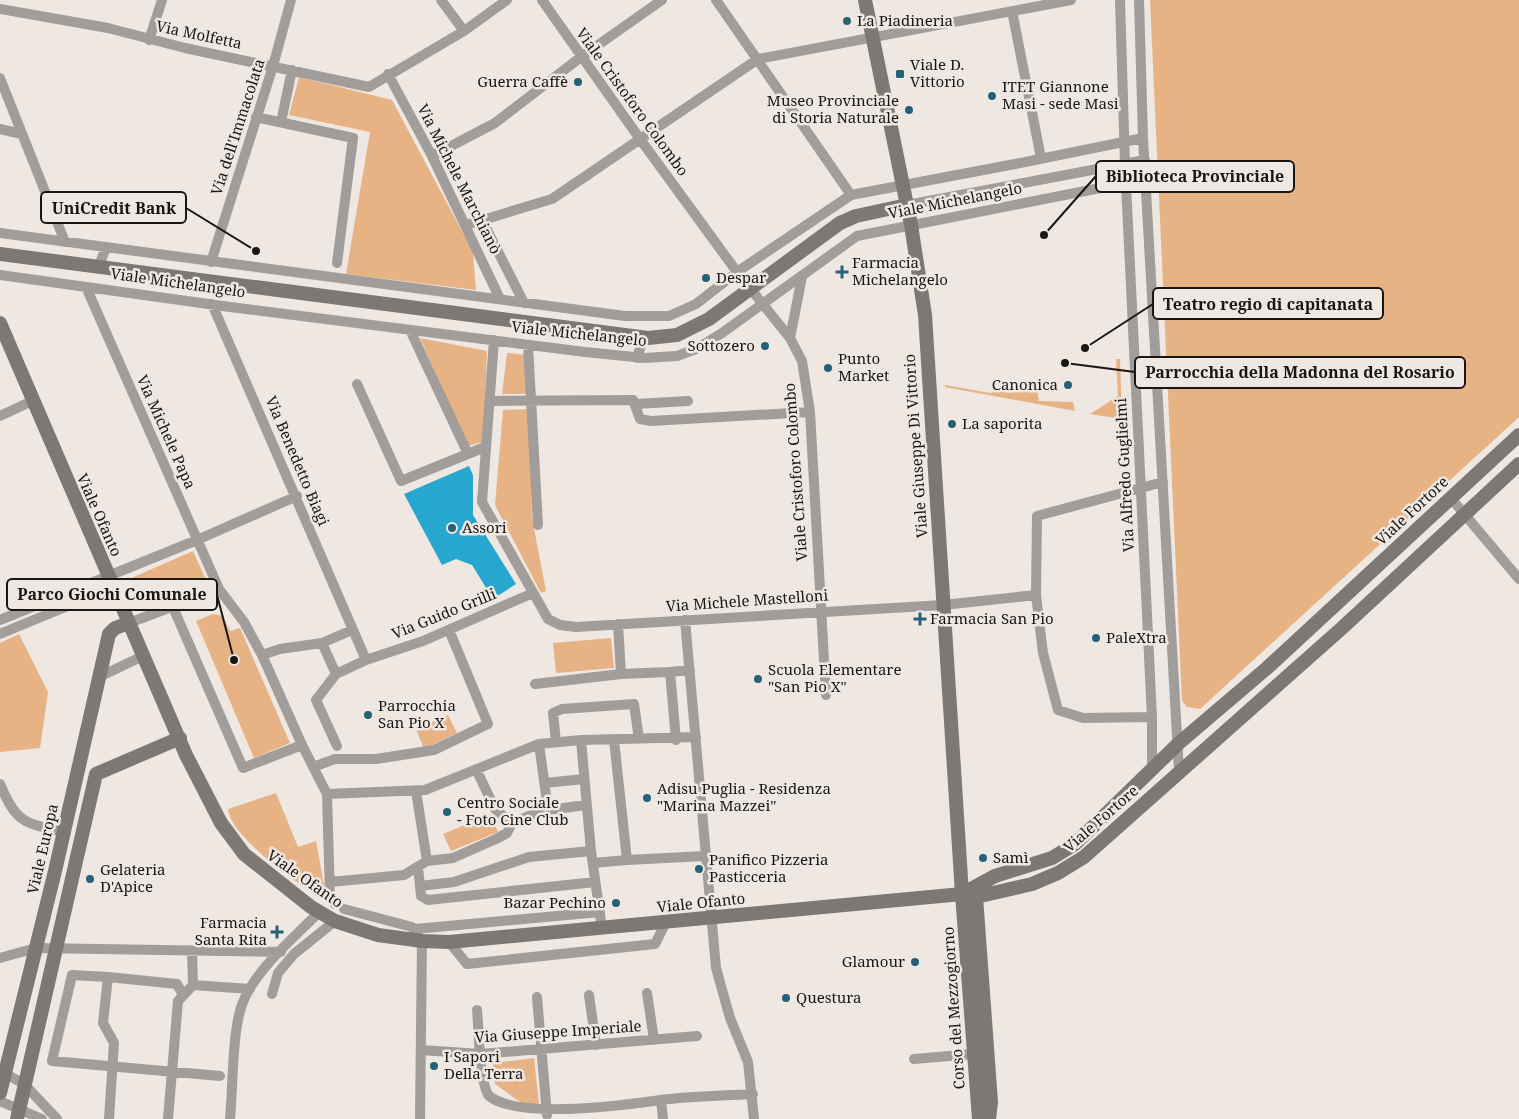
<svg xmlns="http://www.w3.org/2000/svg" width="1519" height="1119" font-family="'Noto Serif',serif">
  <style>
    .green { fill: #e7b284 }
    .water { fill: #27a7d0 }
    .lines { fill: none; stroke-linecap: round; stroke-linejoin: round }
    .street { stroke: #a09d9a; stroke-width: 10 }
    .secondary { stroke: #7d7874; stroke-width: 14 }
    .poi-dot { fill: #246278; stroke: #efe7e1; stroke-width: 2 }
    .labels { text-anchor: middle; stroke-width: 5; stroke-linejoin: round; paint-order: stroke }
    .poi-label { font-size: 15px; fill: #191614; stroke: #efe7e1; text-anchor: start }
    .street-label { font-size: 15px; fill: #191614; stroke: #efe7e1 }
    .leader { fill: none; stroke: #191614; stroke-width: 2 }
    .callout-dot { fill: #191614; stroke: #efe7e1; stroke-width: 2 }
    .callout { fill: #efe7e1; stroke: #191614; stroke-width: 2 }
    .callout-label { font-size: 16px; text-anchor: middle; font-weight: bold; fill: #191614 }
  </style>
  <rect width="100%" height="100%" fill="#efe7e1"/>
  <path class="green" d="M1150 0H1519V417L1200 709 1187 707 1182 701Z
    M299 77 392 100 473 252 476 290 346 274 370 132 289 115Z
    M420 338 487 351 483 442 468 446Z
    M507 353 527 355 529 394H502Z
    M1116 359H1120L1122 419 1090 414 1118 396Z
    M1036 384 1039 401 1073 402 1075 411 945 387V385L990 393Z
    M529 409 532 518 546 591 541 593 495 505 503 410Z
    M193 551 208 584 133 611 120 583Z
    M213 614 223 616 230 631 240 628 290 743 254 758 196 621Z
    M19 634 48 692 40 748 0 752V643Z
    M611 638 614 668 556 673 553 643Z
    M448 715 457 733 424 749 416 729Z
    M276 793 298 847 316 841 326 896 324 900C300 885 230 837 228 809Z
    M491 814 498 832 451 851 443 834Z
    M534 1058 539 1104 524 1105 495 1084 493 1063Z"/>
  <path class="water" d="M469 466 473 475V515L516 584 493 599 472 565 456 559 442 565 404 494Z"/>
  <g class="lines">
    <path class="street" d="M441 0 464 31
      M542 0 640 139 737 272 790 338 802 361 810 412 826 695
      M716 0 851 195
      M1120 0 1125 164 1152 717V769
      M1139 0 1143 138 1179 771
      M0 9 108 28 185 48 369 87 464 31 507 0
      M1012 11 1041 158
      M149 40 162 0
      M388 74 432 156 500 299
      M0 78 65 242
      M256 117 353 138 337 263
      M281 122 292 70
      M0 129 22 134
      M432 156 495 123 581 57 662 0
      M907 205 1145 160
      M482 220 524 303
      M466 225 552 199 758 59 1071 0
      M0 233 625 316H669L696 304 737 272 851 195 1015 164 1143 138
      M211 262 273 66 291 0
      M99 266 106 247
      M0 275 230 307 585 352 644 358 677 356 696 349 722 333 857 236 1146 179
      M86 287 219 589 244 622 262 655 302 745 327 794 330 897 335 904
      M212 304 366 660 336 674 322 643 352 630
      M410 330 468 454
      M790 338 802 277
      M494 340 482 502 548 619 560 625 576 627 943 605 1036 595
      M528 345 538 525
      M637 358 643 338
      M357 384 401 481 485 447
      M490 401 633 400 640 419 651 421 810 412
      M635 404 688 401
      M0 416 32 401
      M1450 497 1519 579
      M172 605 243 768 302 745
      M0 620 197 540 297 496
      M685 620 716 968 730 1018 748 1062 754 1119
      M129 623 219 589
      M0 634 114 587
      M262 655 280 649 322 643
      M366 660 423 641 533 593
      M336 674 316 700 337 746
      M621 674 670 672
      M101 676 143 656
      M535 684 621 674 618 624
      M1152 717 1083 718 1058 710 1043 653 1036 595 1037 516 1163 482
      M581 740 591 851 602 929
      M614 740 627 860 705 856
      M676 740 670 672 690 670
      M556 742 553 713 562 709 634 704 639 739
      M539 744 548 810
      M313 767 335 759H376L434 750 488 724 449 630
      M476 769 495 809 512 823
      M545 783 584 779
      M0 784C16 823 24 823 64 832
      M416 791 427 861
      M327 794 425 790 539 744 581 740 696 737
      M593 863 627 860
      M418 867 421 896 428 900 595 882
      M330 882 404 875 427 861 453 858 496 839 507 833 512 823 531 815 548 810 586 805
      M420 886 454 882 529 857 591 851
      M344 909 412 927 422 941 420 1119
      M415 929 600 912
      M449 942 467 964 655 944 665 924
      M192 951 193 985 250 989
      M0 958 36 948 281 952
      M108 977 72 975 52 1061 220 1076
      M647 993 654 1040
      M272 994 278 973 294 954 335 921
      M589 995 596 1045
      M537 997 547 1115
      M477 1010C479 1029 479 1082 489 1096 518 1119 619 1106 661 1100 691 1096 722 1096 753 1094
      M421 1050 481 1054 697 1036
      M914 1059 973 1054
      M6 1074 24 1084 57 1119
      M661 1100 663 1119
      M0 1101 42 1119
      M109 1119 114 1043 103 1023 108 977 177 984 183 995
      M168 1119 178 1001 193 985
      M230 1119C233 1088 232 1028 243 1002 256 969 295 937 319 912"/>
    <path class="secondary" d="M865 0 911 225 925 315 962 894 979 1119
      M0 254 648 338 677 335 709 319 840 223 856 216 907 205
      M0 323 186 755 221 823 244 854 311 907 335 921 378 935 422 941 449 942 962 894 976 897 1032 884 1058 873 1084 857 1342 628 1519 464
      M962 894 995 876 1052 858 1075 844 1179 743 1267 668 1519 435
      M976 897 991 1102 989 1119
      M0 1093 55 871 109 634 115 628 129 623
      M17 1119 96 774 180 738"/>
  </g>
  <g class="poi-dot">
    <circle cx="847" cy="21" r="5"/>
    <rect x="895" y="69" width="10" height="10" rx="2.5"/>
    <circle cx="578" cy="82" r="5"/>
    <circle cx="992" cy="96" r="5"/>
    <circle cx="909" cy="110" r="5"/>
    <path d="M839.5 264.5h5v5h5v5h-5v5h-5v-5h-5v-5h5z"/>
    <circle cx="706" cy="278" r="5"/>
    <circle cx="765" cy="346" r="5"/>
    <circle cx="828" cy="368" r="5"/>
    <circle cx="1068" cy="385" r="5"/>
    <circle cx="952" cy="424" r="5"/>
    <circle cx="452" cy="528" r="5"/>
    <path d="M917.5 611.5h5v5h5v5h-5v5h-5v-5h-5v-5h5z"/>
    <circle cx="1096" cy="638" r="5"/>
    <circle cx="758" cy="679" r="5"/>
    <circle cx="368" cy="715" r="5"/>
    <circle cx="647" cy="798" r="5"/>
    <circle cx="447" cy="812" r="5"/>
    <circle cx="983" cy="858" r="5"/>
    <circle cx="699" cy="869" r="5"/>
    <circle cx="90" cy="879" r="5"/>
    <circle cx="616" cy="903" r="5"/>
    <path d="M274.5 924.5h5v5h5v5h-5v5h-5v-5h-5v-5h5z"/>
    <circle cx="915" cy="962" r="5"/>
    <circle cx="786" cy="998" r="5"/>
    <circle cx="434" cy="1066" r="5"/>
  </g>
  <g class="labels">
    <g class="poi-label">
      <text x="857" y="26">La Piadineria</text>
      <text x="910" y="70">Viale D.<tspan x="910" dy="17">Vittorio</tspan></text>
      <text x="568" y="87" text-anchor="end">Guerra Caffè</text>
      <text x="1002" y="92">ITET Giannone<tspan x="1002" dy="17">Masi - sede Masi</tspan></text>
      <text x="899" y="106" text-anchor="end">Museo Provinciale<tspan x="899" dy="17">di Storia Naturale</tspan></text>
      <text x="852" y="268">Farmacia<tspan x="852" dy="17">Michelangelo</tspan></text>
      <text x="716" y="283">Despar</text>
      <text x="755" y="351" text-anchor="end">Sottozero</text>
      <text x="838" y="364">Punto<tspan x="838" dy="17">Market</tspan></text>
      <text x="1058" y="390" text-anchor="end">Canonica</text>
      <text x="962" y="429">La saporita</text>
      <text x="462" y="533">Assori</text>
      <text x="930" y="624">Farmacia San Pio</text>
      <text x="1106" y="643">PaleXtra</text>
      <text x="768" y="675">Scuola Elementare<tspan x="768" dy="17">"San Pio X"</tspan></text>
      <text x="378" y="711">Parrocchia<tspan x="378" dy="17">San Pio X</tspan></text>
      <text x="657" y="794">Adisu Puglia - Residenza<tspan x="657" dy="17">"Marina Mazzei"</tspan></text>
      <text x="457" y="808">Centro Sociale<tspan x="457" dy="17">- Foto Cine Club</tspan></text>
      <text x="993" y="863">Samì</text>
      <text x="709" y="865">Panifico Pizzeria<tspan x="709" dy="17">Pasticceria</tspan></text>
      <text x="100" y="875">Gelateria<tspan x="100" dy="17">D'Apice</tspan></text>
      <text x="606" y="908" text-anchor="end">Bazar Pechino</text>
      <text x="267" y="928" text-anchor="end">Farmacia<tspan x="267" dy="17">Santa Rita</tspan></text>
      <text x="905" y="967" text-anchor="end">Glamour</text>
      <text x="796" y="1003">Questura</text>
      <text x="444" y="1062">I Sapori<tspan x="444" dy="17">Della Terra</tspan></text>
    </g>
    <g class="street-label">
      <text transform="translate(199 35) rotate(12)" y="5">Via Molfetta</text>
      <text transform="translate(632 102) rotate(54)" y="5">Viale Cristoforo Colombo</text>
      <text transform="translate(238 127) rotate(-72)" y="5">Via dell'Immacolata</text>
      <text transform="translate(459 179) rotate(63)" y="5">Via Michele Marchianò</text>
      <text transform="translate(955 201) rotate(-11)" y="5">Viale Michelangelo</text>
      <text transform="translate(178 283) rotate(8)" y="5">Viale Michelangelo</text>
      <text transform="translate(579 334) rotate(6)" y="5">Viale Michelangelo</text>
      <text transform="translate(166 432) rotate(66)" y="5">Via Michele Papa</text>
      <text transform="translate(916 446) rotate(-94)" y="5">Viale Giuseppe Di Vittorio</text>
      <text transform="translate(297 461) rotate(67)" y="5">Via Benedetto Biagi</text>
      <text transform="translate(796 472) rotate(-94)" y="5">Viale Cristoforo Colombo</text>
      <text transform="translate(1125 475) rotate(-93)" y="5">Via Alfredo Guglielmi</text>
      <text transform="translate(1412 511) rotate(-43)" y="5">Viale Fortore</text>
      <text transform="translate(99 515) rotate(66)" y="5">Viale Ofanto</text>
      <text transform="translate(747 601) rotate(-4)" y="5">Via Michele Mastelloni</text>
      <text transform="translate(444 614) rotate(-22)" y="5">Via Guido Grilli</text>
      <text transform="translate(1101 819) rotate(-41)" y="5">Viale Fortore</text>
      <text transform="translate(43 849) rotate(-77)" y="5">Viale Europa</text>
      <text transform="translate(305 879) rotate(35)" y="5">Viale Ofanto</text>
      <text transform="translate(701 903) rotate(-6)" y="5">Viale Ofanto</text>
      <text transform="translate(954 1008) rotate(-94)" y="5">Corso del Mezzogiorno</text>
      <text transform="translate(558 1032) rotate(-4)" y="5">Via Giuseppe Imperiale</text>
    </g>
  </g>
  <path class="leader" d="M1044 235L1096 176M256 251L186 208M1085 348L1153 304M1065 363L1135 372M234 660L217 595"/>
  <g class="callout-dot">
    <circle cx="1044" cy="235" r="5"/>
    <circle cx="256" cy="251" r="5"/>
    <circle cx="1085" cy="348" r="5"/>
    <circle cx="1065" cy="363" r="5"/>
    <circle cx="234" cy="660" r="5"/>
  </g>
  <g class="callout">
    <rect x="1096" y="161" width="198" height="31" rx="5"/>
    <rect x="41" y="192" width="145" height="31" rx="5"/>
    <rect x="1153" y="288" width="230" height="31" rx="5"/>
    <rect x="1135" y="357" width="330" height="31" rx="5"/>
    <rect x="7" y="579" width="210" height="31" rx="5"/>
  </g>
  <g class="callout-label">
    <text x="1195" y="182">Biblioteca Provinciale</text>
    <text x="114" y="214">UniCredit Bank</text>
    <text x="1268" y="310">Teatro regio di capitanata</text>
    <text x="1300" y="378">Parrocchia della Madonna del Rosario</text>
    <text x="112" y="600">Parco Giochi Comunale</text>
  </g>
</svg>
